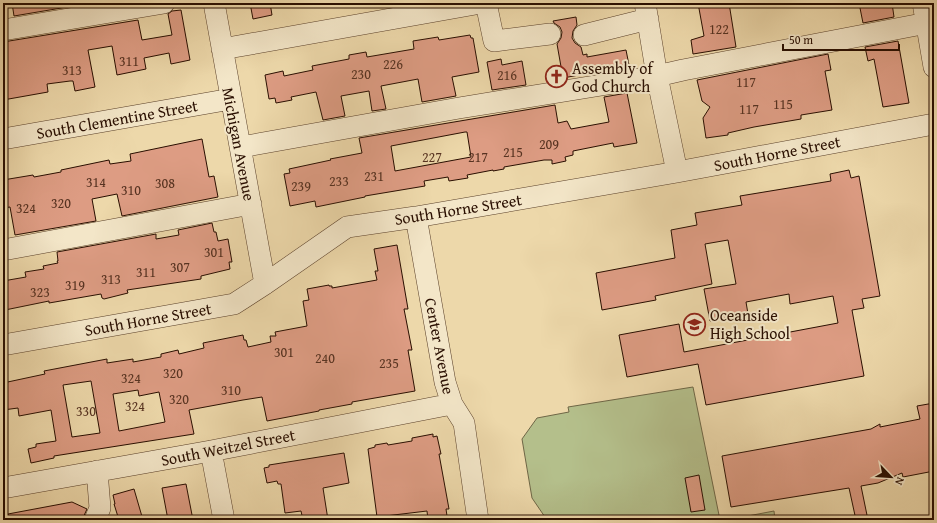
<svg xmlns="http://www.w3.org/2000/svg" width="937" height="523" font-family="'Gentium Book Plus',serif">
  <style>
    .green { fill: #b4bf8b; stroke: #6e6646 }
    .building { fill: #dd9c83; stroke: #290e00; fill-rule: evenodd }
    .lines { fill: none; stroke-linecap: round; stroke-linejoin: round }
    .minor-casing { stroke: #5a402a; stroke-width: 22 }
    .minor { stroke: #f3e6c8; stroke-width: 21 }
    .labels { text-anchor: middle; stroke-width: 4; stroke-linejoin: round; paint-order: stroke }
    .number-label { font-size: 14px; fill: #563221 }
    .poi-label { font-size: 16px; fill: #290e00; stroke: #f3e6c8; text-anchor: start }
    .street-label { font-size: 16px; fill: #290e00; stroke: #f3e6c8 }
  </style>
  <rect width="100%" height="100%" fill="#edd8aa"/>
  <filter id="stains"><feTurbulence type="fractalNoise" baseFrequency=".005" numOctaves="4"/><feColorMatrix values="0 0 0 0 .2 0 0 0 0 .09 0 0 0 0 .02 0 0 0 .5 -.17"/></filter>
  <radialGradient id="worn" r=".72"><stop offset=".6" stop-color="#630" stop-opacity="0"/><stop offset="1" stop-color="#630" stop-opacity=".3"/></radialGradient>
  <path class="green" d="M693 387 720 520H547L532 498 522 439 537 418 569 412 568 407Z
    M774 511 775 520H733L732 519Z"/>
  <path class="building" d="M12 3H44V6L57 3H91L14 16Z
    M250 3H270L272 15 253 19Z
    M698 3H729L736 47 693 54 691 40 704 36Z
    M859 3H892L894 17 863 23Z
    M181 10 190 60 171 64 169 53 144 58 146 69 117 75 112 46 88 50 95 87 75 91 73 81H70L47 84 48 92 3 100V77L6 76V72H7L3 42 138 20 142 40 172 35 168 14 172 11Z
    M576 17 577 25 573 31 572 38 575 43 581 47 583 55 587 54V57L626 50 629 65 622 66 623 69 600 73V71L563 78 557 44 561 38 562 32 560 27 554 23 553 21Z
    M470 35 471 38H473L479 72 452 77 456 96 422 102 418 79 381 86 386 109 372 111 369 91 341 96 345 116 323 120 316 92 291 97 292 100 276 103 275 98 269 99 265 75 283 71 284 76 313 70 312 66 349 59V55L366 52 367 57 414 49 413 41 438 37 439 40Z
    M898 41 909 103 883 107 874 59 868 61 865 47Z
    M828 54 831 70 825 71 832 110 801 115V119L754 127 728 133V135L706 138 703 118 710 107 702 101 697 80Z
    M501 59 502 65 522 61 526 85 492 90 487 62Z
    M627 93 637 143 614 147 613 143 573 151V155L565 157 566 161 552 164V160H544L504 167V169L493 171V170L467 175 468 178 449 181 448 177 424 181 425 186 365 196V197L316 207 315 201 290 206 284 174 290 173 289 169 331 160 330 159 362 153 359 138 555 105 558 123 567 121 571 129 609 122 604 97ZM465 132H467L471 157 395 171 391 146Z
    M202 139 209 177 214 176 218 197 122 216 117 194 92 199 96 221 15 235 10 207 3 208V180L33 175 34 177 61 172V170L109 160 110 164 131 161 130 154Z
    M849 170 851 178 859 176 880 296 862 299 864 308 852 310 864 376 706 405 698 364 627 377 619 335 679 324 684 352 838 323 833 296 790 304 789 294 746 302 748 314 710 321 704 289 736 284 728 240 705 244 712 284 655 296 656 300 602 310 596 273 675 258 671 230 697 225 695 213 742 205 740 196 831 181 830 174Z
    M212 223 214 232H216L218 241 228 239 232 262H229L230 269 201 276V279L127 290 128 293 104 299 102 298 101 294 49 303V301L5 310 4 306H3V281L26 277 25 272 44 269 43 266 58 263 57 261H58L57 252 156 234V239L179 235 178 230Z
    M397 245 408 309H404L412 350H408L415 391 352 402V404L319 410V411L267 421 262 397 243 400 189 410 194 434 54 456V458L31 463 28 449 36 447V444L56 441 51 410 19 416 18 408 3 410V383L45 374 44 371 107 359V363L133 359V362L161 357V354L178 350 179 354 204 348 203 343 243 335 244 340H246L248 347 271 342 270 336H276L275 332 307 326 303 301 309 300 307 289 329 285V286H332V288L377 280 375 271H378L374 249ZM91 381 100 433 72 437 63 385ZM138 390 139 396 159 392 165 422 119 431 113 394Z
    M934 403V471L903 477 902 473 878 483 861 486 868 520H856L849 488 731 507 722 456 871 429 880 424V427L920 419 917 406Z
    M433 434V437L437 436 441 454H439L449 509H446L447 516 428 520 427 511 377 517 368 449 375 447V445L387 443 388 445 412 441V438Z
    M344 453 349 483 323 488 328 520H303L301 511 285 513 281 484H278L277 481 267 483 264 468 269 467V465Z
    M699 475 705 510 691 512 685 478Z
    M186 484 193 520H168L162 488Z
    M134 489 143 520H119L114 504H115L113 495Z
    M72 502 87 509 82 520H9L8 514Z"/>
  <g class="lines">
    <defs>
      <path id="minor" d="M214 3 265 284
        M486 3 494 41 550 34
        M645 3 657 76 677 172
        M923 3 934 67
        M3 30 164 3
        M584 35 648 19
        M222 49 481 3
        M3 139 231 99
        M241 147 459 108 657 76 683 70 927 23
        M416 217 445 382 452 404 464 423 478 520
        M3 250 251 204
        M3 345 234 304 265 284 347 227 416 217 677 172 934 124
        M211 451 224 520
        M3 488 211 451 452 404
        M95 520 100 508 97 471"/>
    </defs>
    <use href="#minor" class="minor-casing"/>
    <use href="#minor" class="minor"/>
  </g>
  <defs>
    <symbol id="church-ring" viewBox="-11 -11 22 22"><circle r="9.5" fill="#f3e6c8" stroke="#8f2418" stroke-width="1.5"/><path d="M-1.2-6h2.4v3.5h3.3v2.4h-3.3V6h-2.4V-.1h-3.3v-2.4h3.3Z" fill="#8f2418"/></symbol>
    <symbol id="school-ring" viewBox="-11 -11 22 22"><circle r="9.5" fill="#f3e6c8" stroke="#8f2418" stroke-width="1.5"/><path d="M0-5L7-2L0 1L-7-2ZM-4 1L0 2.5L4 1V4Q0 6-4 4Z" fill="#8f2418"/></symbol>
  </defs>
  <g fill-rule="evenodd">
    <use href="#church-ring" x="544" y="64" width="25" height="25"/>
    <use href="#school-ring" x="682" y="312" width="25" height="25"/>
  </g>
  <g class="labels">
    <g class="number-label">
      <text x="719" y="34">122</text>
      <text x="129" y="66">311</text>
      <text x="393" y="69">226</text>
      <text x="72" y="75">313</text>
      <text x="361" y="79">230</text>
      <text x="507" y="80">216</text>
      <text x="746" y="87">117</text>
      <text x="783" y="109">115</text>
      <text x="749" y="114">117</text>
      <text x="549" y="149">209</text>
      <text x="513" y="157">215</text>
      <text x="432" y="162">227</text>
      <text x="478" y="162">217</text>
      <text x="374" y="181">231</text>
      <text x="339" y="186">233</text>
      <text x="96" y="187">314</text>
      <text x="165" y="188">308</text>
      <text x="301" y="191">239</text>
      <text x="131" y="195">310</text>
      <text x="61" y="208">320</text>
      <text x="26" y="213">324</text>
      <text x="214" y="257">301</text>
      <text x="180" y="272">307</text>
      <text x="146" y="277">311</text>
      <text x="111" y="284">313</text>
      <text x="75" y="290">319</text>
      <text x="40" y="297">323</text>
      <text x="284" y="357">301</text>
      <text x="325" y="363">240</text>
      <text x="389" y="368">235</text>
      <text x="173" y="378">320</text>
      <text x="131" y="383">324</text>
      <text x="231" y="395">310</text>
      <text x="179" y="404">320</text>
      <text x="135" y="411">324</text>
      <text x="86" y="416">330</text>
    </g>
    <g class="poi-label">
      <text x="572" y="74">Assembly of<tspan x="572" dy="18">God Church</tspan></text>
      <text x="710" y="321">Oceanside<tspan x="710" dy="18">High School</tspan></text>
    </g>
    <g class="street-label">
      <text transform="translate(117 119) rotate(-10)" y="6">South Clementine Street</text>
      <text transform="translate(239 144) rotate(79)" y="6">Michigan Avenue</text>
      <text transform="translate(777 153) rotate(-11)" y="6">South Horne Street</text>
      <text transform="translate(458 209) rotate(-9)" y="6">South Horne Street</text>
      <text transform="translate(148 319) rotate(-10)" y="6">South Horne Street</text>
      <text transform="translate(440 346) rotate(79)" y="6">Center Avenue</text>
      <text transform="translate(228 447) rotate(-11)" y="6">South Weitzel Street</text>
    </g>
  </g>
  <rect width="937" height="523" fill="none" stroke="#edd8aa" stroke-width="16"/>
  <rect x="4" y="4" width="929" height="515" fill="none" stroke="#290e00" stroke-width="2"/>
  <rect x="8" y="8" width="921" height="507" fill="none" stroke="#290e00"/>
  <g transform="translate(891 477) rotate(115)" stroke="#f3e6c8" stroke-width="3" paint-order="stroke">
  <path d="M0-3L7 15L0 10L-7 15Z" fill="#290e00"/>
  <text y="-6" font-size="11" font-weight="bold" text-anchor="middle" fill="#290e00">N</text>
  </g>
  <path d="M783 44v6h116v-6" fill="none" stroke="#290e00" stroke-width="2"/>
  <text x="789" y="44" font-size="12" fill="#290e00" stroke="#f3e6c8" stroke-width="3" paint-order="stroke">50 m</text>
  <rect width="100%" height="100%" filter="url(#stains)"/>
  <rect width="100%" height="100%" fill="url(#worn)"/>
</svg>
